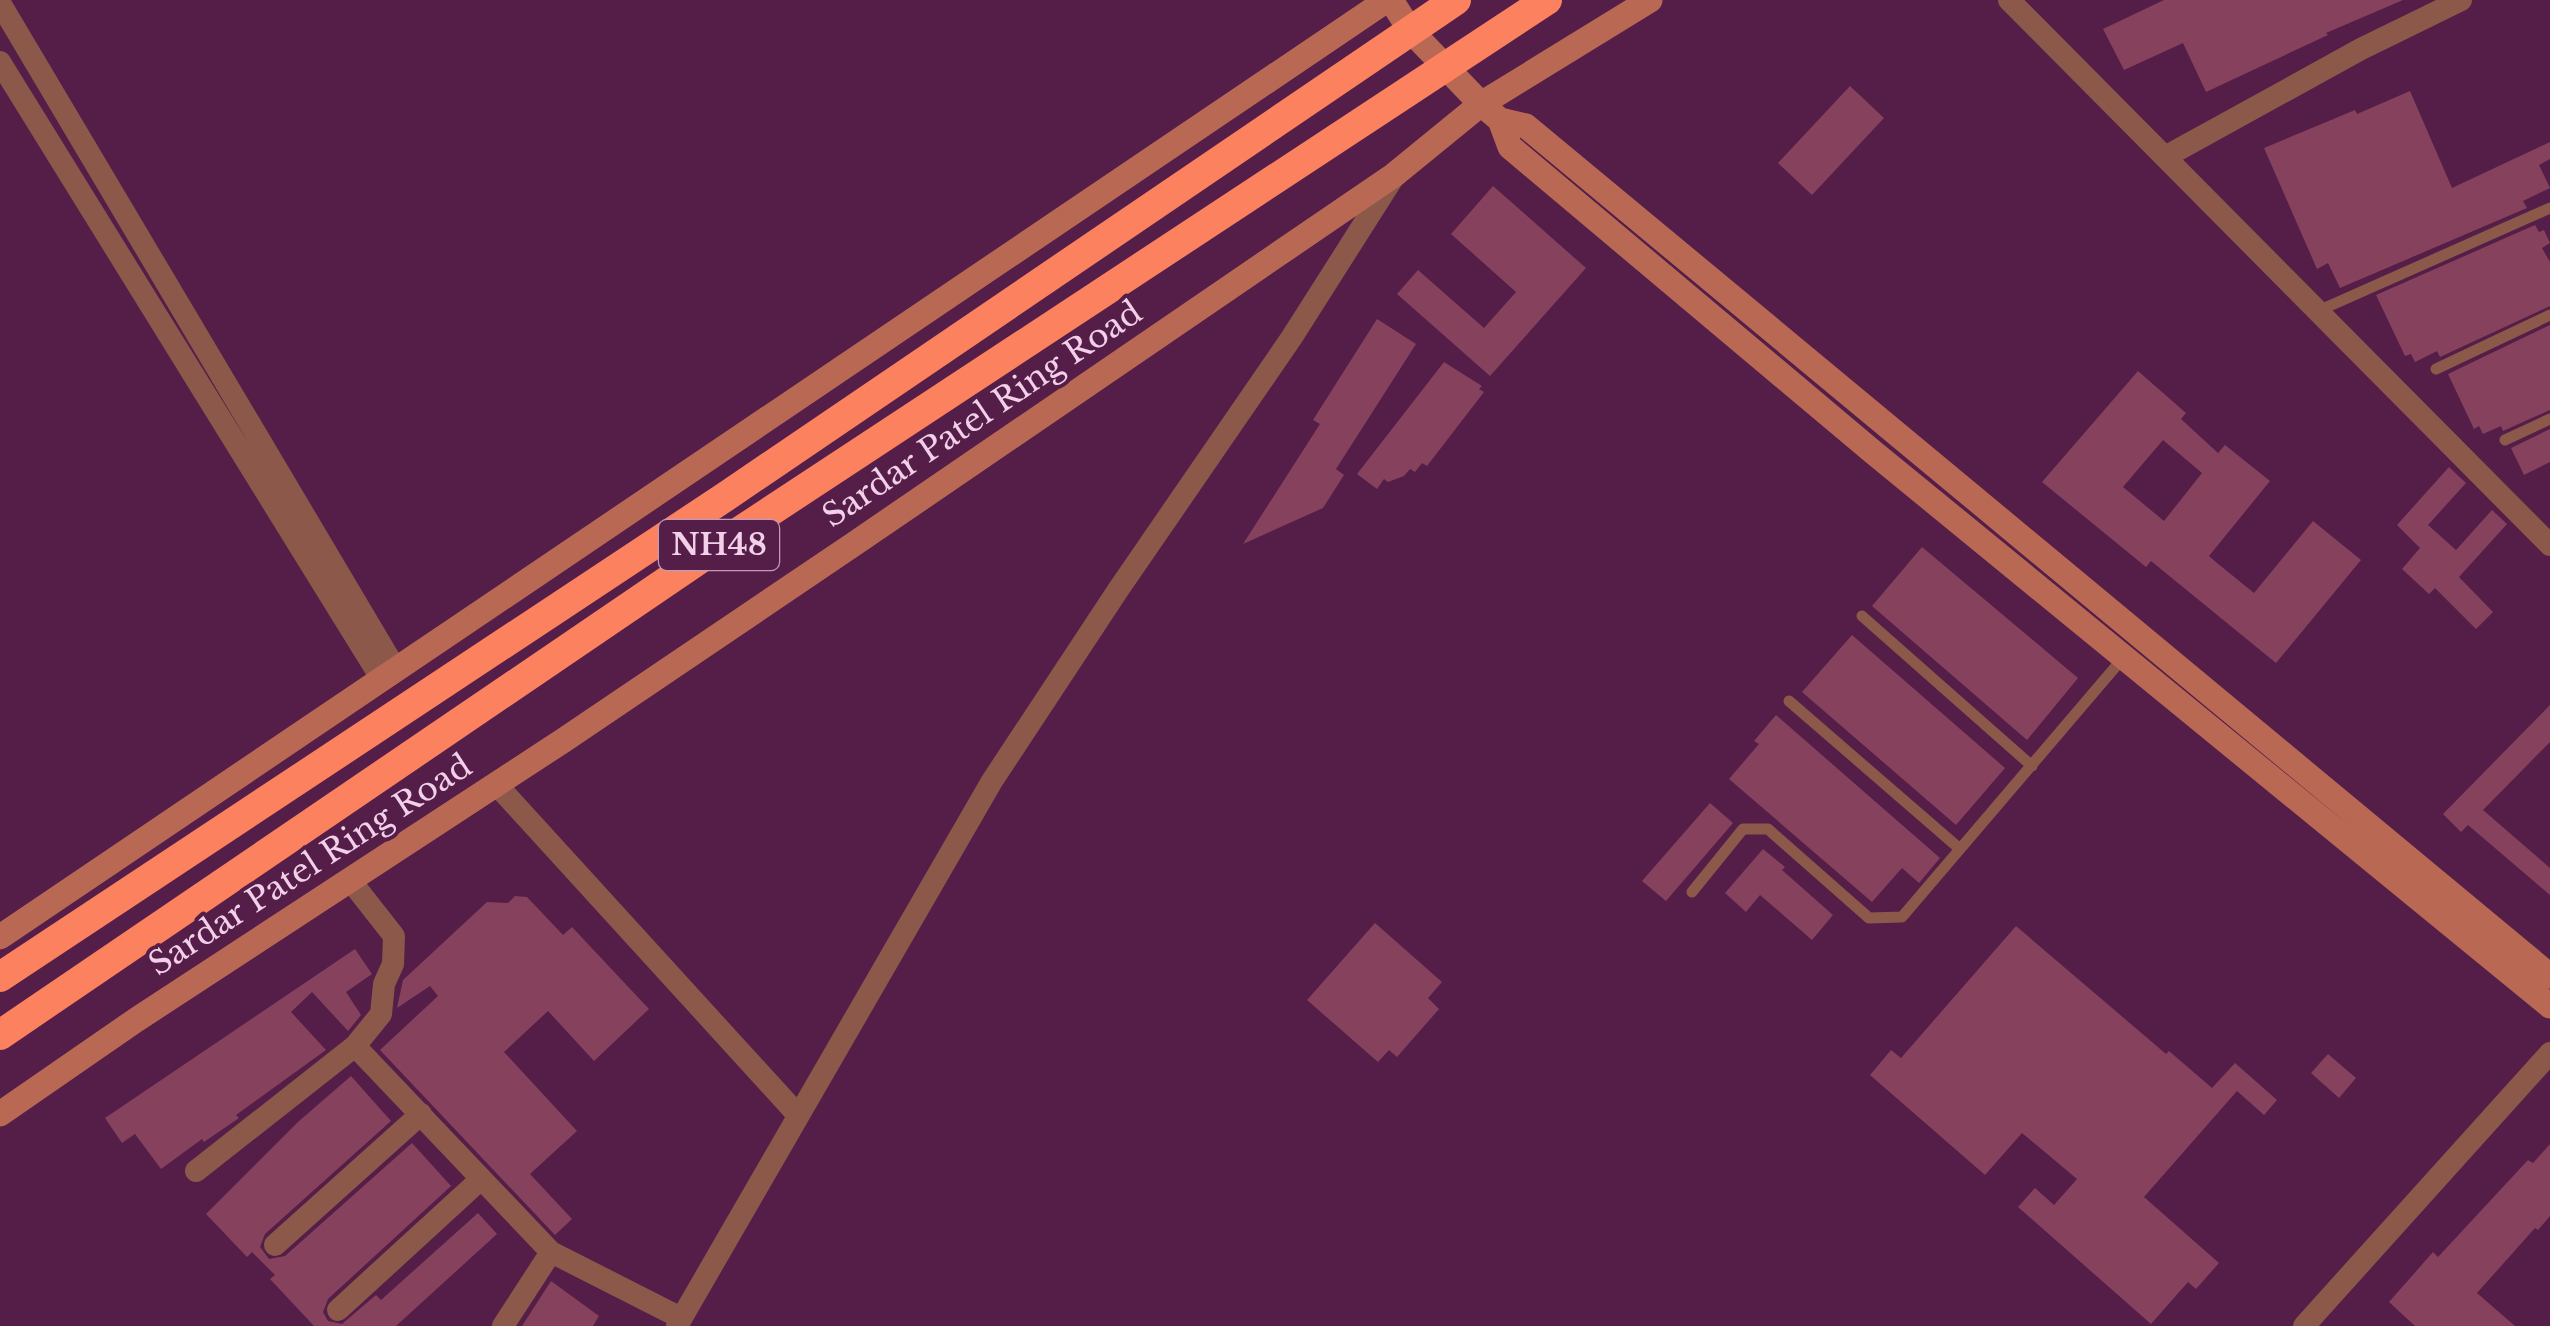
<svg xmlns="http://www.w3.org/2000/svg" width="2550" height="1326" font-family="'Libre Baskerville',serif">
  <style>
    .building { fill: #86415d; fill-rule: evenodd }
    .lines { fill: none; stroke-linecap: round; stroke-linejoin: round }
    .lane { stroke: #8b584a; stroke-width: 11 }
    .street { stroke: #8b584a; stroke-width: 22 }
    .secondary { stroke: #b96953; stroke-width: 25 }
    .highway { stroke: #fc815f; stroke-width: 30 }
    .labels { text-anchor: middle; stroke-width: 8; stroke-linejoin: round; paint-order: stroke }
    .shield { fill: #541e49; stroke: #c39bb9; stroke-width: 2.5 }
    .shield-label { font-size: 30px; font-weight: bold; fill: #f3d0e9 }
    .street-label { font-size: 32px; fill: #f3d0e9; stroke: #541e49 }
  </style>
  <rect width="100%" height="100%" fill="#541e49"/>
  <path class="building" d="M2164 0H2403L2326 33 2328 35 2206 92 2183 43 2124 70 2103 29Z
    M1850 86 1884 118 1812 195 1778 163Z
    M2410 91 2452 188 2550 142V159L2539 165 2550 188 2523 201 2527 208 2340 288 2328 263 2317 269 2264 148 2355 110 2357 114Z
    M1493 186 1586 268 1490 376 1397 294 1418 270 1484 328 1516 292 1451 234Z
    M2535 225 2539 232 2544 230 2550 243 2542 248 2550 262V306L2440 357 2437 351 2415 362 2411 354 2405 356 2376 295Z
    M1377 319 1416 344 1336 469 1344 475 1323 508 1243 544 1320 424 1313 420Z
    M2550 325V410L2503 431 2501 426 2483 434 2479 426 2474 429 2448 374Z
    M1444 362 1482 386 1479 389 1484 392 1427 466 1422 463 1415 472 1410 469 1404 476 1388 482 1384 479 1377 489 1357 474Z
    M2138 371 2186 413 2181 419 2218 453 2225 445 2270 481 2209 556 2217 563 2254 593 2313 521 2361 560 2276 663 2151 561 2146 567 2042 482ZM2163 440 2202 473 2164 521 2123 487Z
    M2550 429V462L2524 475 2511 448Z
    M2449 467 2466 483 2428 525 2456 550 2492 510 2507 524 2459 577 2493 612 2476 629 2435 588 2429 594 2402 569 2420 548 2397 525Z
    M1922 547 2078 678 2027 740 1872 606Z
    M1852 635 2005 768 1956 825 1802 692Z
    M2550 705V742L2483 810 2550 868V895L2468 825 2461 832 2443 814Z
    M1776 715 1940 858 1919 883 1902 868 1872 902 1729 779 1759 744 1754 741Z
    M1710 803 1733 823 1666 901 1642 881Z
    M1763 849 1785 867 1782 870 1833 915 1812 940 1760 895 1746 912 1725 893Z
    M515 896 527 897 563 935 572 927 649 1009 594 1061 548 1011 504 1052 577 1131 530 1174 572 1219 555 1235 380 1050 438 996 430 986 397 1008 403 980 487 902 508 903Z
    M1375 923 1442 982 1428 998 1439 1009 1397 1057 1389 1050 1378 1062 1307 1000Z
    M2016 926 2166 1054 2169 1051 2212 1088 2235 1063 2277 1100 2264 1115 2237 1091 2144 1197 2219 1263 2196 1289 2188 1282 2151 1324 2018 1207 2035 1188 2054 1205 2077 1179 2022 1133 1985 1175 1870 1075 1891 1050 1901 1058Z
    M355 949 372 974 346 992 361 1015 348 1031 312 992 291 1012 326 1050 236 1115 239 1118 204 1142 202 1139 161 1169 135 1134 122 1143 105 1118Z
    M2328 1054 2356 1078 2339 1098 2311 1073Z
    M351 1076 391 1121 265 1234 260 1247 269 1259 285 1256 412 1143 451 1186 328 1299 323 1312 328 1321 342 1324 376 1295 381 1300 478 1213 497 1234 396 1326H314L270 1279 275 1275 252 1252 247 1257 206 1214 298 1122Z
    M2550 1144V1216L2538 1230 2535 1228 2477 1293 2515 1326H2415L2389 1302 2433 1252 2438 1257 2528 1160 2533 1163Z
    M551 1281 599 1316 593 1326H522Z"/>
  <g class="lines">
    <path class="lane" d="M2318 311 2550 208
      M2436 369 2550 315
      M2505 440 2550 419
      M1862 616 2032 766
      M1789 701 1960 849
      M1692 892 1743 829H1768L1869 918 1902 917 2123 658"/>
    <path class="street" d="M2009 0 2550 545
      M0 3 395 668
      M0 62 381 678
      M2165 157 2361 49 2461 0
      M496 784 797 1114
      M350 880 394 936 393 964 384 984 381 1014 355 1046 551 1252 681 1318
      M196 1171 355 1046
      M275 1245 421 1114
      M338 1310 481 1179
      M503 1326 551 1252
      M677 1326 992 781 1118 590 1292 337 1393 178
      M2304 1326 2550 1053"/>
    <path class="secondary" d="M1391 0 1410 30 1481 104 1500 120 1526 126 2550 976
      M1500 120 1510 147 1873 452 2550 1006
      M0 937 1387 0
      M0 1114 136 1020 564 740 854 544 1394 175 1481 104 1650 0"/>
    <path class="highway" d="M0 977 725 497 1456 0
      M0 1035 745 528 1547 0"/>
  </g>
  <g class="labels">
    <rect class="shield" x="659" y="520" width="120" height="50" rx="8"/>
    <g class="shield-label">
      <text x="719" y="555">NH48</text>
    </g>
    <g class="street-label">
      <text transform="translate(982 414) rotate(-34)" y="11">Sardar Patel Ring Road</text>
      <text transform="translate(310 865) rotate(-33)" y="11">Sardar Patel Ring Road</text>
    </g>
  </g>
</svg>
